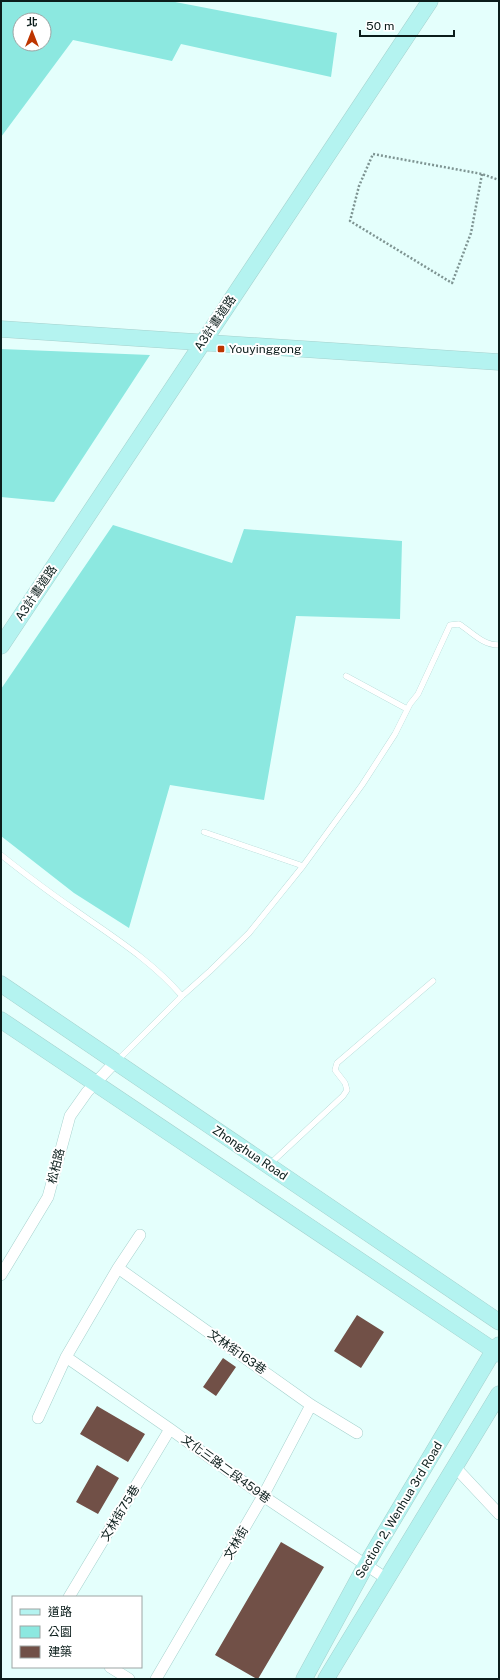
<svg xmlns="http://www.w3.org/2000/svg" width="500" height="1680" font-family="'Public Sans','Noto Sans TC',sans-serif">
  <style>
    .green { fill: #8ce8e0; fill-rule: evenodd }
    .building { fill: #715047 }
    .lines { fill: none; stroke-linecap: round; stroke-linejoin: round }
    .lane-casing { stroke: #a5d1cd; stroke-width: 6 }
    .street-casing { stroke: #a5d1cd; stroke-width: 12 }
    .secondary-casing { stroke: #a5d1cd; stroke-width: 17 }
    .path { stroke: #7e9492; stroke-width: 2.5; stroke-dasharray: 2 2; stroke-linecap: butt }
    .lane { stroke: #fff; stroke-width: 5.5 }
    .street { stroke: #fff; stroke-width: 11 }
    .secondary { stroke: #b4f3f0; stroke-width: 16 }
    .poi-dot { fill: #bd3500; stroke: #fff; stroke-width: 1.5 }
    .labels { text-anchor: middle; stroke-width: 4; stroke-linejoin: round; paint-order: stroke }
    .street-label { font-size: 12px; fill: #0b1d1b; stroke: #fff }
    .poi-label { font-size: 12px; fill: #0b1d1b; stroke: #fff; text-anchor: start }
  </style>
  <rect width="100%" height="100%" fill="#e4fffc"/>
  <path class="green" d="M1 1H170L337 33 331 77 181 44 172 61 73 40 1 137ZM20 20H44V44H20Z
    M1 349 150 355 54 502 1 497Z
    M113 525 232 563 244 529 402 541 400 619 296 616 264 800 170 785 129 928 74 893 1 836V689Z"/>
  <path class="building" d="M357 1315 384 1332 361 1368 334 1351Z
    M223 1358 236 1367 216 1396 203 1387Z
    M97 1406 145 1434 128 1462 80 1434Z
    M97 1465 119 1478 98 1514 76 1502Z
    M281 1542 324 1567 258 1679H257L215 1655Z"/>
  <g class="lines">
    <defs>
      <path id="lane" d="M346 676 407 709
        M204 832 303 866
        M1 855C25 874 50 893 75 910 113 937 151 960 182 996L117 1061
        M182 996 210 971 249 933 303 866 362 785 395 734 410 704 418 694 450 625 459 624C472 632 482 645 499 645
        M270 1164 343 1096 347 1090 345 1083 335 1070 337 1063 433 981"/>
      <path id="street" d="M118 1268 311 1405 357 1433
        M1 1275 48 1197 70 1116 87 1092 115 1062
        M66 1357 170 1429 263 1496 387 1579
        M38 1418 66 1357 118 1268 140 1235
        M455 1467 499 1514
        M69 1597 170 1429
        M110 1667 129 1679
        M156 1679 263 1496 311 1405"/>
      <path id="secondary" d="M1 329 499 362
        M1 646 430 1
        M1 984 499 1322
        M1 1020 499 1354
        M304 1679 366 1565 494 1350 499 1345
        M326 1679 499 1394"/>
    </defs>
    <use href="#lane" class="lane-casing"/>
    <use href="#street" class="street-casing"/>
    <use href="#secondary" class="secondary-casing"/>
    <path class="path" d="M482 174 471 233 452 283 350 221 359 186 373 154 482 174 499 180"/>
    <use href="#lane" class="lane"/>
    <use href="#street" class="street"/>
    <use href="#secondary" class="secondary"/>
  </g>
  <rect class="poi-dot" x="217" y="345" width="8" height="8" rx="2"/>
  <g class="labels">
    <g class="street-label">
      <text transform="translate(215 323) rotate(-56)" y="4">A3計畫道路</text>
      <text transform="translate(36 593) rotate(-56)" y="4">A3計畫道路</text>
      <text transform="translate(250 1153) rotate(34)" y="4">Zhonghua Road</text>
      <text transform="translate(56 1166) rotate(-76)" y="4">松柏路</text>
      <text transform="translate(237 1352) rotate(35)" y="4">文林街163巷</text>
      <text transform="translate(226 1469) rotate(36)" y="4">文化三路二段459巷</text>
      <text transform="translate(399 1510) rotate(-59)" y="4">Section 2, Wenhua 3rd Road</text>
      <text transform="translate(120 1513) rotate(-59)" y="4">文林街75巷</text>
      <text transform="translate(236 1543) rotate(-60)" y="4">文林街</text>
    </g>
    <g class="poi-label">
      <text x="229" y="353">Youyinggong</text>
    </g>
  </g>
  <rect width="500" height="1680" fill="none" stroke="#0b1d1b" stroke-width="4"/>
  <rect x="12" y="1596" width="130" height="72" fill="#ffffff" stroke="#9da5a4"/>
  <rect x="20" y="1609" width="20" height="6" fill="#b4f3f0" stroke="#9da5a4"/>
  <text x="48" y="1616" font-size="12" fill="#0b1d1b">道路</text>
  <rect x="20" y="1626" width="20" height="12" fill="#8ce8e0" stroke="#9da5a4"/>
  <text x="48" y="1636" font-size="12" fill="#0b1d1b">公園</text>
  <rect x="20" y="1646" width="20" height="12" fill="#715047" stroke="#9da5a4"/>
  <text x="48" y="1656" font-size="12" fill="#0b1d1b">建築</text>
  <g transform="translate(32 32)"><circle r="19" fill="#ffffff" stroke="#9da5a4"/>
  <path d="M0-3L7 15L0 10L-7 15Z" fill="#bd3500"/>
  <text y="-6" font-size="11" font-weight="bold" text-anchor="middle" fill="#0b1d1b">北</text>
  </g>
  <path d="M360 30v6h94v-6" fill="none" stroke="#0b1d1b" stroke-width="2"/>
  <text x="366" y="30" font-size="12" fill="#0b1d1b" stroke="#ffffff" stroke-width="3" paint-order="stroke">50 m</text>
</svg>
